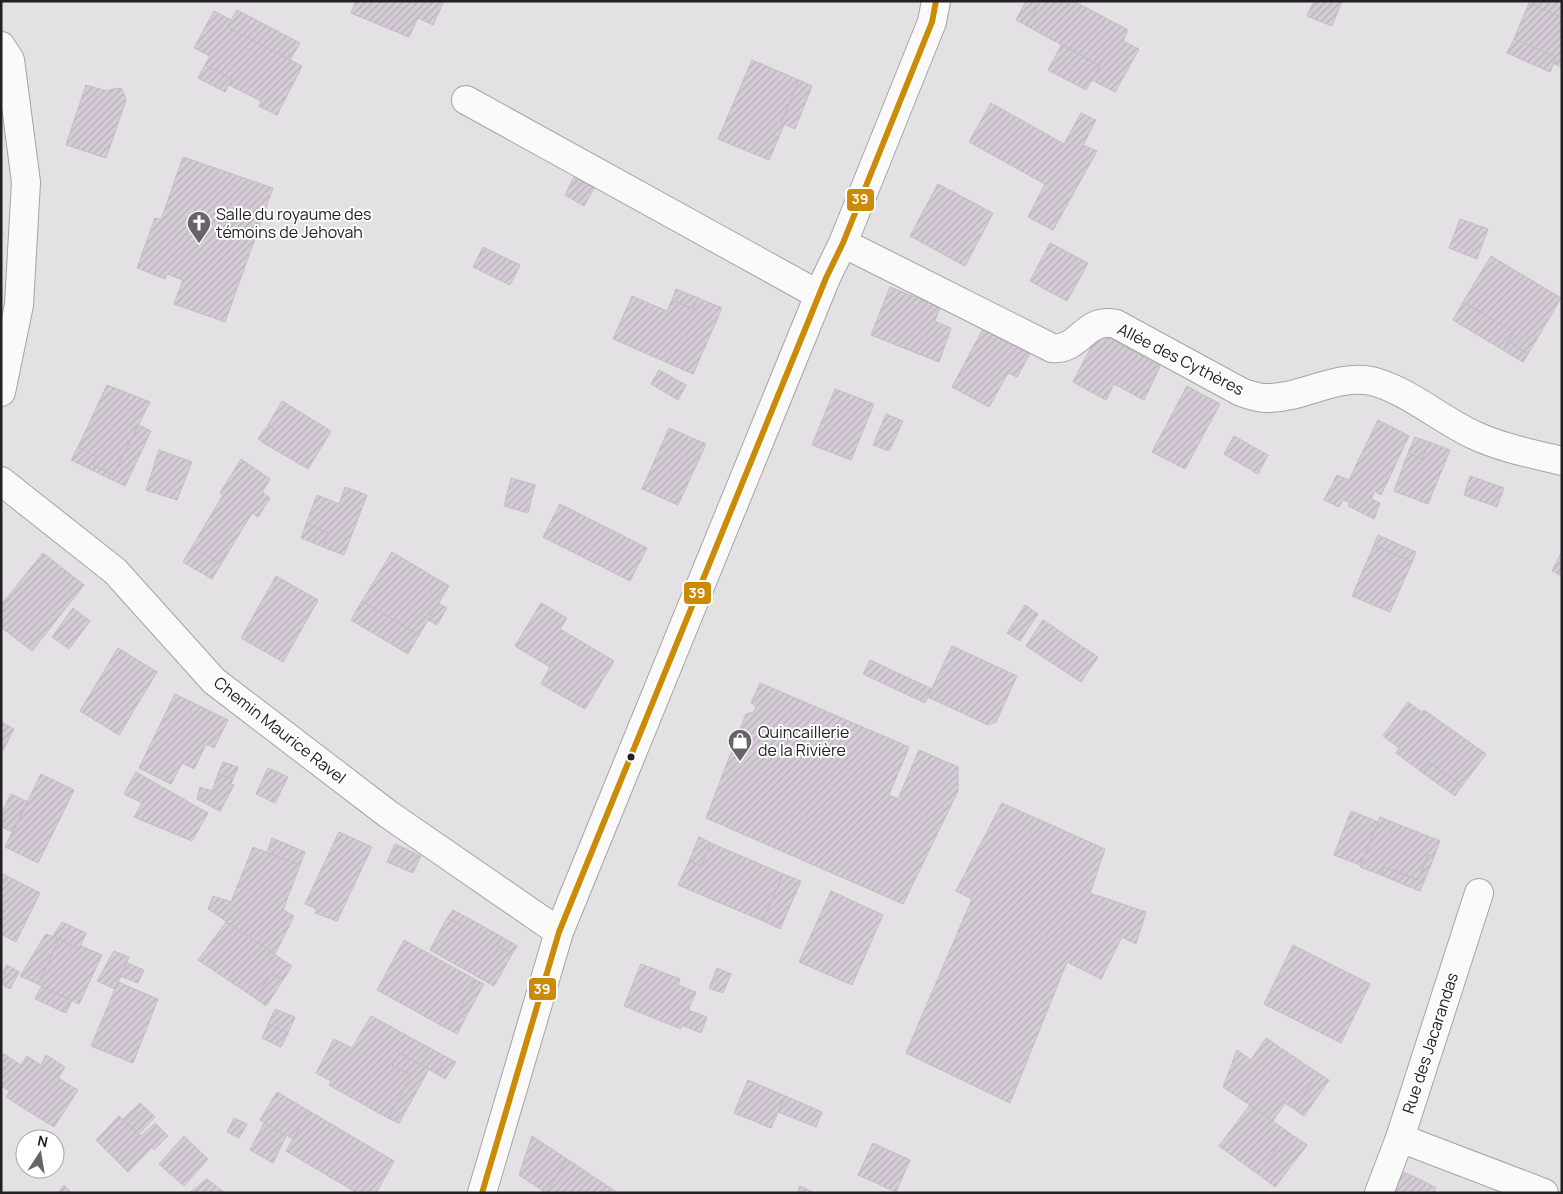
<svg xmlns="http://www.w3.org/2000/svg" width="1563" height="1194" font-family="Manrope,sans-serif">
  <style>
    .building { fill: url(#building-hatch); stroke: #c0bec1 }
    .lines { fill: none; stroke-linecap: round; stroke-linejoin: round }
    .minor-casing { stroke: #a5a3a6; stroke-width: 30 }
    .minor { stroke: #fbfafb; stroke-width: 28 }
    .bus-1-casing { stroke: #fff; stroke-width: 10 }
    .bus-1 { stroke: #cc8b07; stroke-width: 6 }
    .bus-dot { fill: #222023; stroke: #fff; stroke-width: 2 }
    .labels { text-anchor: middle; stroke-width: 4; stroke-linejoin: round; paint-order: stroke }
    .poi-label { font-size: 16px; fill: #222023; stroke: #fff; text-anchor: start }
    .street-label { font-size: 16px; fill: #222023; stroke: #fff }
    .line-badge { stroke: #fff; stroke-width: 2 }
    .badge-label { font-size: 14px; text-anchor: middle; font-weight: bold; fill: #fff }
  </style>
  <defs>
    <pattern id="building-hatch" width="6" height="6" patternUnits="userSpaceOnUse" patternTransform="scale(1.25)"><rect width="6" height="6" fill="#d5ccd7"/><path d="M-1 1l2-2M0 6l6-6M5 7l2-2" fill="none" stroke="#b7afb8"/></pattern>
  </defs>
  <rect width="100%" height="100%" fill="#e4e1e5"/>
  <path class="building" d="M356 1H444L433 25 418 18 409 37 351 13Z
    M1026 1H1040L1027 26 1016 20Z
    M1040 1H1074L1128 30 1123 41 1139 49 1115 92 1092 80 1100 66 1027 26Z
    M1314 1H1342L1332 26 1307 16Z
    M1530 1H1559L1562 2V9L1559 16 1529 3Z
    M1529 3 1562 17V67L1554 64 1556 57 1514 39Z
    M237 10 300 43 290 60 227 27Z
    M214 11 231 20 227 27 302 66 277 115 259 106 261 101 229 85 232 79 205 65 210 56 194 48Z
    M1514 39 1556 57 1550 72 1507 53Z
    M1062 44 1100 66 1086 90 1048 70Z
    M752 60 799 80 781 123 784 125 769 160 718 139Z
    M205 65 232 79 225 92 198 78Z
    M799 80 812 86 795 129 781 123Z
    M86 85 107 91 116 88 122 89 126 100 106 158 66 145Z
    M991 103 1064 144 1081 113 1096 120 1083 145 1097 151 1053 230 1028 217 1045 184 969 142Z
    M183 157 273 188 225 322 174 304 183 280 167 274 165 279 137 268 155 218 161 220Z
    M574 177 594 188 584 206 565 195Z
    M938 184 993 213 965 266 910 236Z
    M1460 219 1488 229 1477 259 1449 248Z
    M1050 243 1088 263 1067 301 1030 281Z
    M483 247 520 265 510 285 473 267Z
    M1491 256 1561 298 1528 354 1508 341 1514 332 1463 302Z
    M890 287 940 307 935 321 951 328 939 362 871 335Z
    M676 289 698 298 693 309 672 300Z
    M632 296 667 311 672 300 693 309 698 298 722 308 693 374 613 339Z
    M1463 302 1514 332 1503 350 1453 320Z
    M983 329 1006 342 1009 337 1032 350 1017 377 1008 373 989 407 952 387Z
    M1099 332 1160 366 1144 400 1114 384 1106 400 1073 382Z
    M1508 341 1528 354 1523 362 1503 350Z
    M659 370 686 385 678 400 651 384Z
    M107 385 150 402 113 475 93 465 97 457 78 447Z
    M1187 386 1220 404 1185 469 1152 452Z
    M835 389 874 404 851 460 812 445Z
    M282 401 331 431 308 469 265 444 274 429 268 425Z
    M886 414 903 421 889 451 873 445Z
    M1378 420 1409 436 1381 495 1375 491 1371 499 1380 503 1374 519 1348 506 1350 503 1343 500 1339 507 1324 500 1337 475 1349 480Z
    M139 425 151 431 125 486 71 460 78 447 97 457 93 465 113 475Z
    M268 425 274 429 265 444 258 439Z
    M669 428 706 444 678 505 642 489Z
    M1234 436 1268 455 1258 474 1224 454Z
    M1415 437 1429 442 1422 459 1408 453Z
    M1429 442 1450 450 1428 504 1394 491 1408 453 1422 459Z
    M159 450 192 462 177 500 146 490Z
    M241 459 270 479 262 492 270 498 258 517 252 513 221 564 192 547 223 495 220 493Z
    M1470 476 1504 488 1497 507 1464 495Z
    M511 478 535 485 528 513 504 506Z
    M345 487 367 495 344 555 323 547 328 533 306 524 317 495 339 504Z
    M560 504 647 548 630 581 543 537Z
    M306 524 328 533 323 547 301 538Z
    M1378 535 1416 552 1412 562 1374 545Z
    M1374 545 1412 562 1390 612 1352 596Z
    M192 547 221 564 212 579 183 562Z
    M1562 551V576L1552 571Z
    M392 552 449 586 419 635 362 601Z
    M43 553 84 585 32 651 1 627V605Z
    M276 576 318 600 283 662 241 638Z
    M362 601 419 635 408 654 351 620Z
    M438 603 447 608 437 625 428 620Z
    M541 603 567 618 560 629 614 661 585 709 541 684 550 667 515 646Z
    M1025 605 1038 614 1020 641 1007 633Z
    M73 608 90 621 69 649 52 637Z
    M1043 620 1098 657 1081 682 1026 646Z
    M952 646 1017 676 996 722 988 725 928 697Z
    M118 648 157 672 119 735 80 711Z
    M870 660 932 689 925 703 863 674Z
    M760 683 909 747 889 795 898 799 919 750 958 767V791L903 904 706 818 744 719 746 714 754 712 756 706 751 703Z
    M175 694 228 720 214 748 206 744 194 769 182 763 171 784 139 768Z
    M1408 702 1423 713 1424 710 1486 754 1462 786 1430 763 1423 773 1396 753 1399 748 1383 736Z
    M1 722 14 729 1 754Z
    M223 762 238 767 233 779 218 774Z
    M1430 763 1462 786 1455 796 1423 773Z
    M268 768 288 777 275 803 256 794Z
    M136 772 208 813 192 841 134 817 142 803 124 794Z
    M41 774 74 790 38 863 5 847Z
    M218 774 233 779 231 784 234 785 220 811 197 799 200 787 212 791Z
    M11 794 28 802 13 832 1 827V814Z
    M1002 803 1105 849 1090 893 1146 912 1136 944 1122 937 1101 979 1067 962 1010 1103 906 1053 972 899 956 891Z
    M1351 811 1378 822 1360 865 1334 855Z
    M1380 817 1440 841 1434 857 1428 855 1418 880 1384 867 1381 875 1360 867Z
    M339 832 372 847 337 921 315 913 317 909 305 904Z
    M699 837 711 843 701 866 689 861Z
    M272 838 305 852 300 865 267 853Z
    M711 843 783 874 763 921 678 885 689 861 701 866Z
    M395 844 421 856 413 873 387 862Z
    M253 847 300 865 283 910 294 916 275 954 208 909 213 896 231 902Z
    M1428 855 1434 857 1420 891 1381 875 1384 867 1418 880Z
    M1 873 40 893 16 942 1 934Z
    M783 874 801 881 780 929 763 921Z
    M831 891 883 915 852 985 799 962Z
    M453 910 468 918 463 926 447 918Z
    M447 918 463 926 468 918 502 937 497 946 512 954 494 986 430 950Z
    M62 922 86 933 79 949 53 936Z
    M226 922 292 966 283 980 271 974 255 998 198 960Z
    M46 934 59 939 38 984 20 976Z
    M502 937 517 946 512 954 497 946Z
    M59 939 79 949 81 946 102 955 79 1004 38 984Z
    M404 940 476 980 457 1013 465 1018 457 1034 377 990Z
    M1293 945 1370 984 1341 1043 1264 1004Z
    M114 951 129 957 115 989 97 981Z
    M127 963 144 970 138 983 120 976Z
    M641 964 680 979 678 985 696 992 688 1010 707 1017 701 1033 682 1025 681 1029 624 1006Z
    M7 965 19 972 10 989 1 984V976Z
    M717 968 731 974 723 993 709 988Z
    M271 974 283 980 266 1006 255 998Z
    M476 980 484 984 465 1018 457 1013Z
    M118 982 158 999 133 1063 91 1046Z
    M41 987 72 1000 66 1013 35 999Z
    M275 1009 295 1017 288 1033 268 1024Z
    M371 1016 448 1058 437 1074 400 1053 392 1066 411 1075 388 1118 329 1085 331 1081 316 1073 334 1039 352 1048Z
    M268 1024 288 1033 281 1047 262 1038Z
    M1266 1038 1318 1073 1294 1109 1285 1103 1273 1121 1223 1087 1237 1050 1251 1060Z
    M400 1053 429 1069 399 1123 388 1118 411 1075 392 1066Z
    M4 1054 21 1065 27 1056 41 1065 46 1055 65 1067 58 1078 78 1090 54 1127 6 1097 10 1091 1 1086V1058Z
    M448 1058 456 1062 445 1079 437 1074Z
    M1318 1073 1329 1080 1304 1116 1294 1109Z
    M748 1080 785 1096 771 1128 734 1113Z
    M277 1092 309 1111 293 1139 260 1120Z
    M785 1096 822 1112 816 1127 778 1112Z
    M140 1103 155 1117 139 1134 123 1119Z
    M1250 1105 1288 1132 1258 1174 1219 1146Z
    M309 1111 394 1161 376 1193H357L286 1151Z
    M119 1116 141 1136 155 1123 168 1136 154 1150 152 1147 128 1172 96 1140Z
    M234 1118 247 1124 239 1138 227 1132Z
    M264 1123 286 1136 273 1163 250 1150Z
    M1288 1132 1307 1145 1275 1187 1258 1174Z
    M184 1136 208 1159 184 1186 159 1164Z
    M532 1136 567 1159 546 1193 519 1175Z
    M873 1143 910 1160 896 1192 858 1175Z
    M567 1159 618 1193H546Z
    M1401 1171 1419 1179 1436 1188 1434 1191 1438 1193H1391Z
    M207 1179 225 1193H189Z
    M64 1185 72 1193H58Z
    M800 1186 815 1193H797Z"/>
  <g class="lines">
    <defs>
      <path id="minor" d="M1 46 10 60 26 182 19 305 1 392
        M466 100 819 295
        M843 243 1052 348C1080 351 1084 317 1116 324L1241 392C1249 395 1258 398 1266 398 1301 399 1336 374 1371 381 1404 388 1443 421 1474 435 1502 448 1533 454 1562 461
        M1 481 115 571 214 681 388 814 559 932
        M1400 1138 1544 1193
        M482 1193 559 932 826 278 843 243 932 22 936 1
        M1379 1193 1400 1138 1479 893"/>
    </defs>
    <use href="#minor" class="minor-casing"/>
    <use href="#minor" class="minor"/>
    <defs>
      <path id="bus-1" d="M482 1193 559 932 826 278 843 243 932 22 936 1"/>
    </defs>
    <use href="#bus-1" class="bus-1-casing"/>
    <use href="#bus-1" class="bus-1"/>
  </g>
  <defs>
    <symbol id="church-pin" viewBox="-11 -11 22 30"><path d="M0 17L-7.5 6A9.5 9.5 0 1 1 7.5 6Z" fill="#666467" stroke="#fff"/><path d="M-1.2-6h2.4v3.5h3.3v2.4h-3.3V6h-2.4V-.1h-3.3v-2.4h3.3Z" fill="#fff"/></symbol>
    <symbol id="shop-pin" viewBox="-11 -11 22 30"><path d="M0 17L-7.5 6A9.5 9.5 0 1 1 7.5 6Z" fill="#666467" stroke="#fff"/><path d="M-5-2.5h2.3a2.7 3.5 0 0 1 5.4 0H5L5.5 6h-11ZM-1.5-2.5h3a1.5 2.3 0 0 0-3 0Z" fill="#fff"/></symbol>
  </defs>
  <g fill-rule="evenodd">
    <use href="#church-pin" x="185" y="209" width="28" height="38"/>
    <use href="#shop-pin" x="726" y="727" width="28" height="38"/>
  </g>
  <circle class="bus-dot" cx="631" cy="757" r="4.5"/>
  <g class="labels">
    <g class="poi-label">
      <text x="216" y="220">Salle du royaume des<tspan x="216" dy="18">témoins de Jehovah</tspan></text>
      <text x="758" y="738">Quincaillerie<tspan x="758" dy="18">de la Rivière</tspan></text>
    </g>
    <g class="street-label">
      <text transform="translate(1181 359) rotate(27)" y="6">Allée des Cythères</text>
      <text transform="translate(280 730) rotate(38)" y="6">Chemin Maurice Ravel</text>
      <text transform="translate(1430 1043) rotate(-72)" y="6">Rue des Jacarandas</text>
    </g>
  </g>
  <g class="line-badge">
    <rect x="846" y="188" width="29" height="24" rx="5" fill="#cc8b07"/>
    <rect x="683" y="581" width="29" height="24" rx="5" fill="#cc8b07"/>
    <rect x="528" y="977" width="29" height="24" rx="5" fill="#cc8b07"/>
  </g>
  <g class="badge-label">
    <text x="860" y="204">39</text>
    <text x="697" y="598">39</text>
    <text x="542" y="994">39</text>
  </g>
  <rect width="1563" height="1194" fill="none" stroke="#222023" stroke-width="5"/>
  <g transform="translate(40 1154) rotate(12)"><circle r="24" fill="#ffffff" stroke="#a7a6a7"/>
  <path d="M0-4L9 19L0 12L-9 19Z" fill="#666467"/>
  <text y="-8" font-size="14" font-weight="bold" text-anchor="middle" fill="#222023">N</text>
  </g>
</svg>
